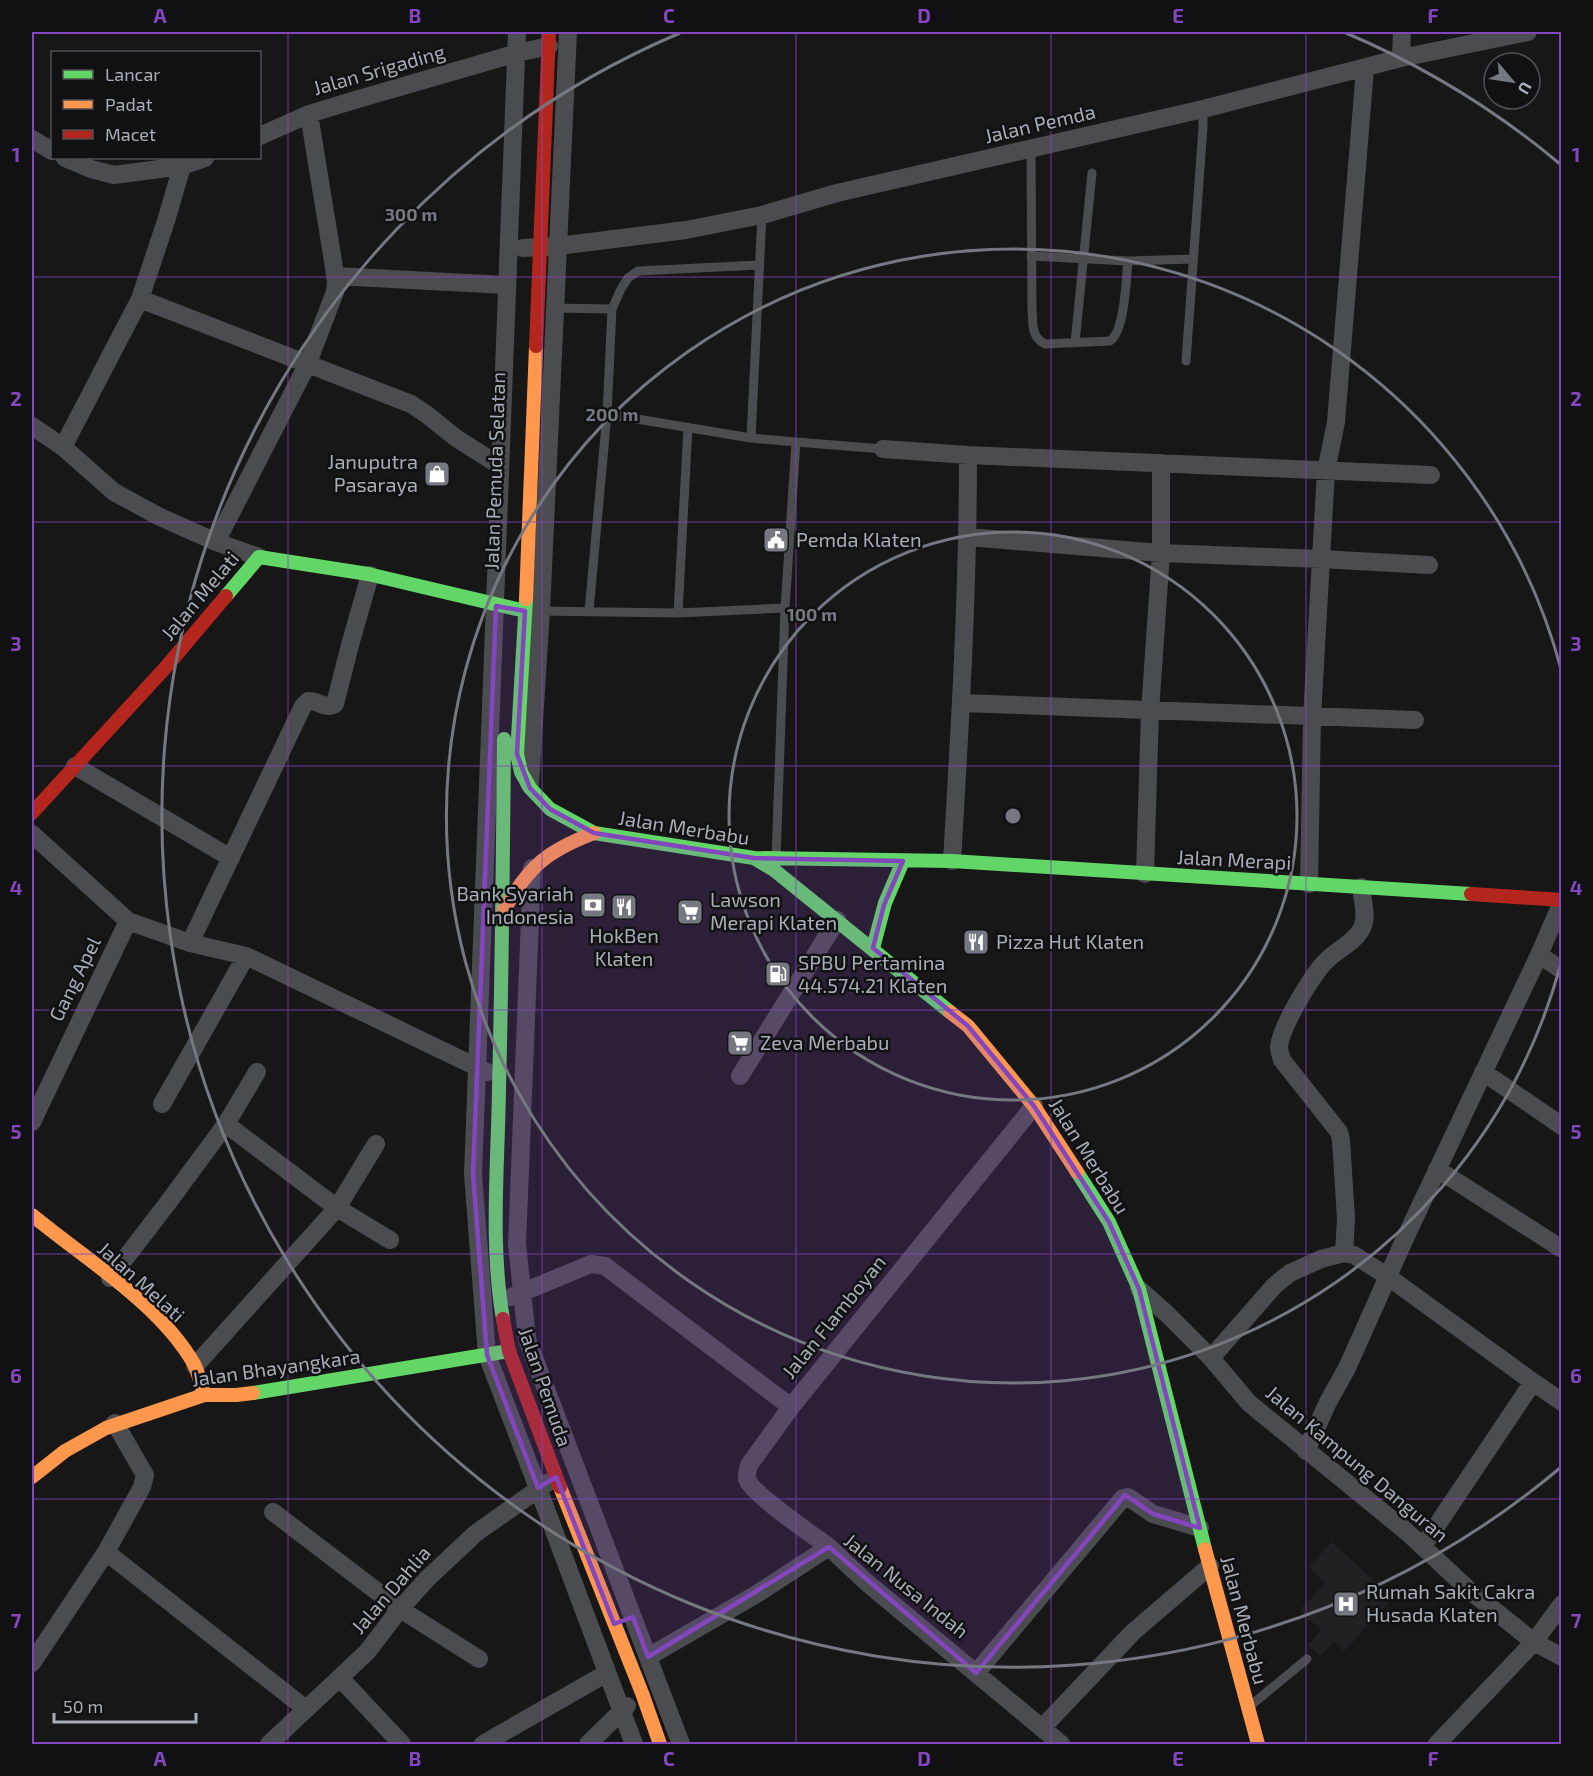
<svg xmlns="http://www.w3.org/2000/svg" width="1593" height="1776" font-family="'Exo 2',sans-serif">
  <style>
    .built { fill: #212123 }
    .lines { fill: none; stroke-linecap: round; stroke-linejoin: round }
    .lane { stroke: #4b4c50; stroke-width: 9 }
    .street { stroke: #4b4c50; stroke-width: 18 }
    .fast { stroke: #63d668; stroke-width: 14 }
    .slow { stroke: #ff974d; stroke-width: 14 }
    .jam { stroke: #b3261e; stroke-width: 14 }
    .marked { fill: #8446be; fill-opacity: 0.2; stroke: #8446be; stroke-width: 4.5; stroke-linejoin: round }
    .grid { fill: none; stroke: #8446be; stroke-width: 1.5; stroke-opacity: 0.55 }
    .ring { fill: none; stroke: #757880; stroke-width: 3 }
    .labels { text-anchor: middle; stroke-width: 5; stroke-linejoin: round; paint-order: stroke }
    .street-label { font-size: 20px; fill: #a8adb8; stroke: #111113 }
    .poi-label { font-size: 20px; fill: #a8adb8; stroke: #111113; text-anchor: start }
    .centre { fill: #757880; stroke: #111113; stroke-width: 3 }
    .ring-label { font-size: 18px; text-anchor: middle; font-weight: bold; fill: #757880; stroke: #111113; stroke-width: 5; stroke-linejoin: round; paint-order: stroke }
    .neatline { fill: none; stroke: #8446be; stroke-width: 2 }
    .grid-label { font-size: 20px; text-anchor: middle; font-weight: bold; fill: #8446be }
  </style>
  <rect width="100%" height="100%" fill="#171717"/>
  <path class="built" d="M1332 1542 1393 1598 1344 1651 1334 1642 1321 1656 1308 1645 1321 1630 1300 1610 1325 1583 1309 1567Z"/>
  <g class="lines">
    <path class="lane" d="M1031 148 1032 310C1033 324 1031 337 1045 344L1110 341C1125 331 1126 279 1128 261L1193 259
      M1031 256 1128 261
      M554 308 612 309
      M1075 343 1092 173
      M1186 361 1203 127V109
      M751 438 762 215
      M796 442 883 449
      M539 611 678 613 785 608 796 442 751 438 607 414
      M589 611 607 414 612 309 621 289 628 278 638 271 759 265
      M678 613 688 427
      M776 858 785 608
      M1250 1706 1307 1659"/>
    <path class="street" d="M517 32 473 1174 487 1355 538 1488 634 1744
      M1401 58 1402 32
      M260 136 309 114 355 100 517 53 549 46
      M32 139 52 151
      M65 158 91 169 114 175 182 166 205 158
      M523 248 558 246 686 230 762 215 837 193 1203 109 1401 58 1528 32
      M335 276 506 285
      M140 299 411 404 426 414 456 438 500 466
      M32 426 63 447 114 492 158 516 216 542 259 557
      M63 447 140 299 166 221 182 166
      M883 449 968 455 1431 475
      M968 537 1161 553 1321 559 1326 471 1336 422 1365 69
      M216 542 307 365 335 292 336 282 332 255 309 114
      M370 575 350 645 335 704C326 710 318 700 308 701L303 706 190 943 246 956 487 1072
      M962 703 1415 720
      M75 766 231 858
      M530 785 541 611 568 32
      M32 834 128 921 190 943
      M952 861C960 726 968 591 968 455
      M532 868 517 1244 527 1339 681 1744
      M1145 874 1150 711 1161 553V463
      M1309 884 1312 717 1321 559 1429 565
      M1539 955 1562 970
      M1483 1072 1562 1126
      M740 1076 837 920
      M162 1104 246 956
      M32 1122 128 921
      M226 1124 337 1208 390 1240
      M1437 1169 1562 1249
      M1344 1253 1346 1219 1341 1140 1339 1132 1282 1060C1281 1056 1279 1051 1279 1047 1281 1026 1313 973 1328 959 1339 949 1356 941 1362 928 1368 916 1362 899 1361 887
      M110 1278 167 1204 226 1124 257 1072
      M1139 1289 1167 1314 1211 1358 1249 1403 1407 1532 1469 1590 1534 1642 1562 1657
      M511 1297 591 1264 605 1266 791 1407
      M1211 1358 1275 1285 1290 1273 1321 1259 1344 1253 1354 1255 1387 1276 1533 1382 1423 1546
      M195 1366 337 1208 376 1144
      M1533 1382 1562 1402
      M1306 1451 1328 1402 1347 1368 1406 1236 1539 955 1562 902
      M273 1512 400 1609 479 1659
      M829 1547C814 1536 752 1494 747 1479 746 1474 748 1470 749 1465L791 1407 1034 1106
      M106 1552 306 1709
      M648 1657 755 1595 829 1547 865 1581 1061 1744
      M32 1663 106 1552 142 1487 145 1475 115 1423
      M976 1673 1123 1498 1128 1497 1153 1514 1200 1528
      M340 1678 402 1744
      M1042 1728 1133 1632 1210 1566
      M269 1744 367 1652 400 1609 427 1579 476 1533 547 1483
      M483 1744 607 1673
      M588 1744 627 1706
      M1437 1744 1534 1642 1562 1604"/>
    <path class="fast" d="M226 596 259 557 368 574 525 611
      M526 599 517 754 521 772 530 788 550 809 594 833 754 858 774 870 950 1012
      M754 858 952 861 1471 894
      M873 948 885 903 903 861
      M1077 1172 1109 1222 1139 1289 1205 1549
      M503 1319C490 1244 498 1165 499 1088 502 972 503 855 504 739
      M253 1393 509 1351"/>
    <path class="slow" d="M526 599 536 346
      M504 910C529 866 547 851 594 833
      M950 1012 968 1026 1034 1106 1077 1172
      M32 1215C85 1259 160 1304 194 1364 199 1374 201 1385 204 1395
      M32 1477 65 1451 106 1428 204 1395H236L253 1393
      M560 1487 642 1693 660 1744
      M1205 1549 1258 1744"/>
    <path class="jam" d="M536 346 549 32
      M32 813 166 667 226 596
      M1471 894 1562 900
      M503 1319 509 1351 560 1487"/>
  </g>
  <path class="marked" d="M496 606 525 611 517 754 530 788 550 809 594 833 754 858 903 861 884 905 873 948 968 1026 1034 1106 1109 1222 1139 1289 1200 1528 1153 1514 1125 1495 976 1673 829 1547 648 1657 633 1617 614 1624 556 1477 538 1488 487 1355 473 1174Z"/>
  <path class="grid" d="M288 32V1744M542 32V1744M796 32V1744M1051 32V1744M1306 32V1744M32 277H1562M32 522H1562M32 766H1562M32 1010H1562M32 1254H1562M32 1499H1562"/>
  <g class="ring">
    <circle cx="1013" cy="816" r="284"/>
    <path d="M1561 963A567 567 0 1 1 1561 669"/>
    <path d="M1560 1468A851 851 0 1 1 680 33M1346 33A851 851 0 0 1 1560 164"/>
  </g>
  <defs>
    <symbol id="shop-square" viewBox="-11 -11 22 22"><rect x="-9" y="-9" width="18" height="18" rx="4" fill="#757880" stroke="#111113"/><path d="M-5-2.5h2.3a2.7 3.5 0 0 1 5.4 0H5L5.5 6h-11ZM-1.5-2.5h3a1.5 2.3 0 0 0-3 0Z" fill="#fff"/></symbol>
    <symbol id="civic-square" viewBox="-11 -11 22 22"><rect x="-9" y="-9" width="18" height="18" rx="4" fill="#757880" stroke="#111113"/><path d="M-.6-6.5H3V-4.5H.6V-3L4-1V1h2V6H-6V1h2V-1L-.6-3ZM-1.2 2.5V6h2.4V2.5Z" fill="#fff"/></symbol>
    <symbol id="bank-square" viewBox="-11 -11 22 22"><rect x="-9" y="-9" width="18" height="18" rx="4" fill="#757880" stroke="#111113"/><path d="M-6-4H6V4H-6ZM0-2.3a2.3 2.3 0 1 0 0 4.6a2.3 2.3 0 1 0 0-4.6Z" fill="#fff"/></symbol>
    <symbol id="restaurant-square" viewBox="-11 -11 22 22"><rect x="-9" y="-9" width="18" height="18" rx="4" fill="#757880" stroke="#111113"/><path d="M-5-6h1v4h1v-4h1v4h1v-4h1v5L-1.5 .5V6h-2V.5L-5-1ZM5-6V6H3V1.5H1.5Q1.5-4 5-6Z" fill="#fff"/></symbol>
    <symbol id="supermarket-square" viewBox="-11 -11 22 22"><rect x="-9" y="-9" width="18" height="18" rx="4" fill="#757880" stroke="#111113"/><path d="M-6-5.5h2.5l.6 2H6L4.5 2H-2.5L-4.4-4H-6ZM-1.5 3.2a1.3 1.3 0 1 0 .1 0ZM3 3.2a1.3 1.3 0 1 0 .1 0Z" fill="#fff"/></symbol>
    <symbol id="fuel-square" viewBox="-11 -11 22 22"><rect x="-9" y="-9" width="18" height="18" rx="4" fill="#757880" stroke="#111113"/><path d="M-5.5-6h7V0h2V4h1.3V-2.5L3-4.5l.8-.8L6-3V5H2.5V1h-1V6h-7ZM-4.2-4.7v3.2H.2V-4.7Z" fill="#fff"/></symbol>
    <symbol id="hospital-square" viewBox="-11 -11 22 22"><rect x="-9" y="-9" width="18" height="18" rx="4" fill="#757880" stroke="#111113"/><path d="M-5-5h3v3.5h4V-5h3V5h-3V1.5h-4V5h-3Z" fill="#fff"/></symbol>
  </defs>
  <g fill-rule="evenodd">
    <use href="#shop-square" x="422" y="459" width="30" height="30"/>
    <use href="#civic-square" x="761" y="525" width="30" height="30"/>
    <use href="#bank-square" x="578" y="890" width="30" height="30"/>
    <use href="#restaurant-square" x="609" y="892" width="30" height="30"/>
    <use href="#supermarket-square" x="675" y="897" width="30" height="30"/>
    <use href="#restaurant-square" x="961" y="927" width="30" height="30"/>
    <use href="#fuel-square" x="763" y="959" width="30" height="30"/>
    <use href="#supermarket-square" x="725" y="1028" width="30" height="30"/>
    <use href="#hospital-square" x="1331" y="1589" width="30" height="30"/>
  </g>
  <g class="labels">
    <g class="street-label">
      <text transform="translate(379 70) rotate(-16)" y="7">Jalan Srigading</text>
      <text transform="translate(1040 124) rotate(-13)" y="7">Jalan Pemda</text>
      <text transform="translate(495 471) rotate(-88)" y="7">Jalan Pemuda Selatan</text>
      <text transform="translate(200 596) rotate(-50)" y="7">Jalan Melati</text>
      <text transform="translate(684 828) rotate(9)" y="7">Jalan Merbabu</text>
      <text transform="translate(1234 860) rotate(3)" y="7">Jalan Merapi</text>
      <text transform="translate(75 979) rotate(-64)" y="7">Gang Apel</text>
      <text transform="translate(1089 1156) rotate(58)" y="7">Jalan Merbabu</text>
      <text transform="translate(141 1282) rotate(42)" y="7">Jalan Melati</text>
      <text transform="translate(834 1317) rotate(-51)" y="7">Jalan Flamboyan</text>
      <text transform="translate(276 1368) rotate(-8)" y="7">Jalan Bhayangkara</text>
      <text transform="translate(545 1387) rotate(71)" y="7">Jalan Pemuda</text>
      <text transform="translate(1357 1464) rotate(40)" y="7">Jalan Kampung Danguran</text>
      <text transform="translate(906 1586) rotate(39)" y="7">Jalan Nusa Indah</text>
      <text transform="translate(391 1590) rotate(-49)" y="7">Jalan Dahlia</text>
      <text transform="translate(1244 1620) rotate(75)" y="7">Jalan Merbabu</text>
    </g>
    <g class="poi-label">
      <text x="418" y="469" text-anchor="end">Januputra<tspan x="418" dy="23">Pasaraya</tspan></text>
      <text x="796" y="547">Pemda Klaten</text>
      <text x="574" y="901" text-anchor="end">Bank Syariah<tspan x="574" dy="23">Indonesia</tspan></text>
      <text x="710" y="907">Lawson<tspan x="710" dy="23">Merapi Klaten</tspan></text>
      <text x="624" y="943" text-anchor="middle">HokBen<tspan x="624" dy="23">Klaten</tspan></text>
      <text x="996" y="949">Pizza Hut Klaten</text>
      <text x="798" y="970">SPBU Pertamina<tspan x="798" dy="23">44.574.21 Klaten</tspan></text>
      <text x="760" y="1050">Zeva Merbabu</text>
      <text x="1366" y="1599">Rumah Sakit Cakra<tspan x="1366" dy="23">Husada Klaten</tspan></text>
    </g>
  </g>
  <circle cx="1013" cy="816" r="9" class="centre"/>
  <g class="ring-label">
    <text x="411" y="221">300 m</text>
    <text x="612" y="421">200 m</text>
    <text x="812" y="621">100 m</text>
  </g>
  <rect width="1593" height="1776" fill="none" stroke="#111113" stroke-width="66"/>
  <rect x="51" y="51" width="210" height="108" fill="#111113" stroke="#4d4f55" stroke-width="1.5"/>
  <rect x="63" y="70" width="30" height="9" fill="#63d668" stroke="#4d4f55" stroke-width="1.5"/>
  <text x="105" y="81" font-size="18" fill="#a8adb8">Lancar</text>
  <rect x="63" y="100" width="30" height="9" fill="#ff974d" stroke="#4d4f55" stroke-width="1.5"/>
  <text x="105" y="111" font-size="18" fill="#a8adb8">Padat</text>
  <rect x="63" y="130" width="30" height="9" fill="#b3261e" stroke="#4d4f55" stroke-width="1.5"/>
  <text x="105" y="141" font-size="18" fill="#a8adb8">Macet</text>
  <g transform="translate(1512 81) rotate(119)"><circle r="28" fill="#111113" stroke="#4d4f55" stroke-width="1.5"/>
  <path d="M0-4.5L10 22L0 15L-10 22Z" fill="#757880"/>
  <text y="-9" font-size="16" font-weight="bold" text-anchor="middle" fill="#a8adb8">U</text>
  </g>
  <path d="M54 1713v9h142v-9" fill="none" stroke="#a8adb8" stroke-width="3"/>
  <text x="63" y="1713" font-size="18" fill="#a8adb8" stroke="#111113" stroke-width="4.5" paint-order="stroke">50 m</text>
  <rect x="33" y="33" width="1527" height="1710" class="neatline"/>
  <g class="grid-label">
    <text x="160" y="23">A</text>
    <text x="415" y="23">B</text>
    <text x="669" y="23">C</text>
    <text x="924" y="23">D</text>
    <text x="1178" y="23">E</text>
    <text x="1433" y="23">F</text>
    <text x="16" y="162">1</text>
    <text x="1576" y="162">1</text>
    <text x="16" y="406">2</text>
    <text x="1576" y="406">2</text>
    <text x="16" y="651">3</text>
    <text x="1576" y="651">3</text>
    <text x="16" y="895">4</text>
    <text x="1576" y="895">4</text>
    <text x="16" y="1139">5</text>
    <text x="1576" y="1139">5</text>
    <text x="16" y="1383">6</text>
    <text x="1576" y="1383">6</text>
    <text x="16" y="1628">7</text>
    <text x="1576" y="1628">7</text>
    <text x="160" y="1766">A</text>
    <text x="415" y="1766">B</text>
    <text x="669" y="1766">C</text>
    <text x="924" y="1766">D</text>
    <text x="1178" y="1766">E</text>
    <text x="1433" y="1766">F</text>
  </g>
</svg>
